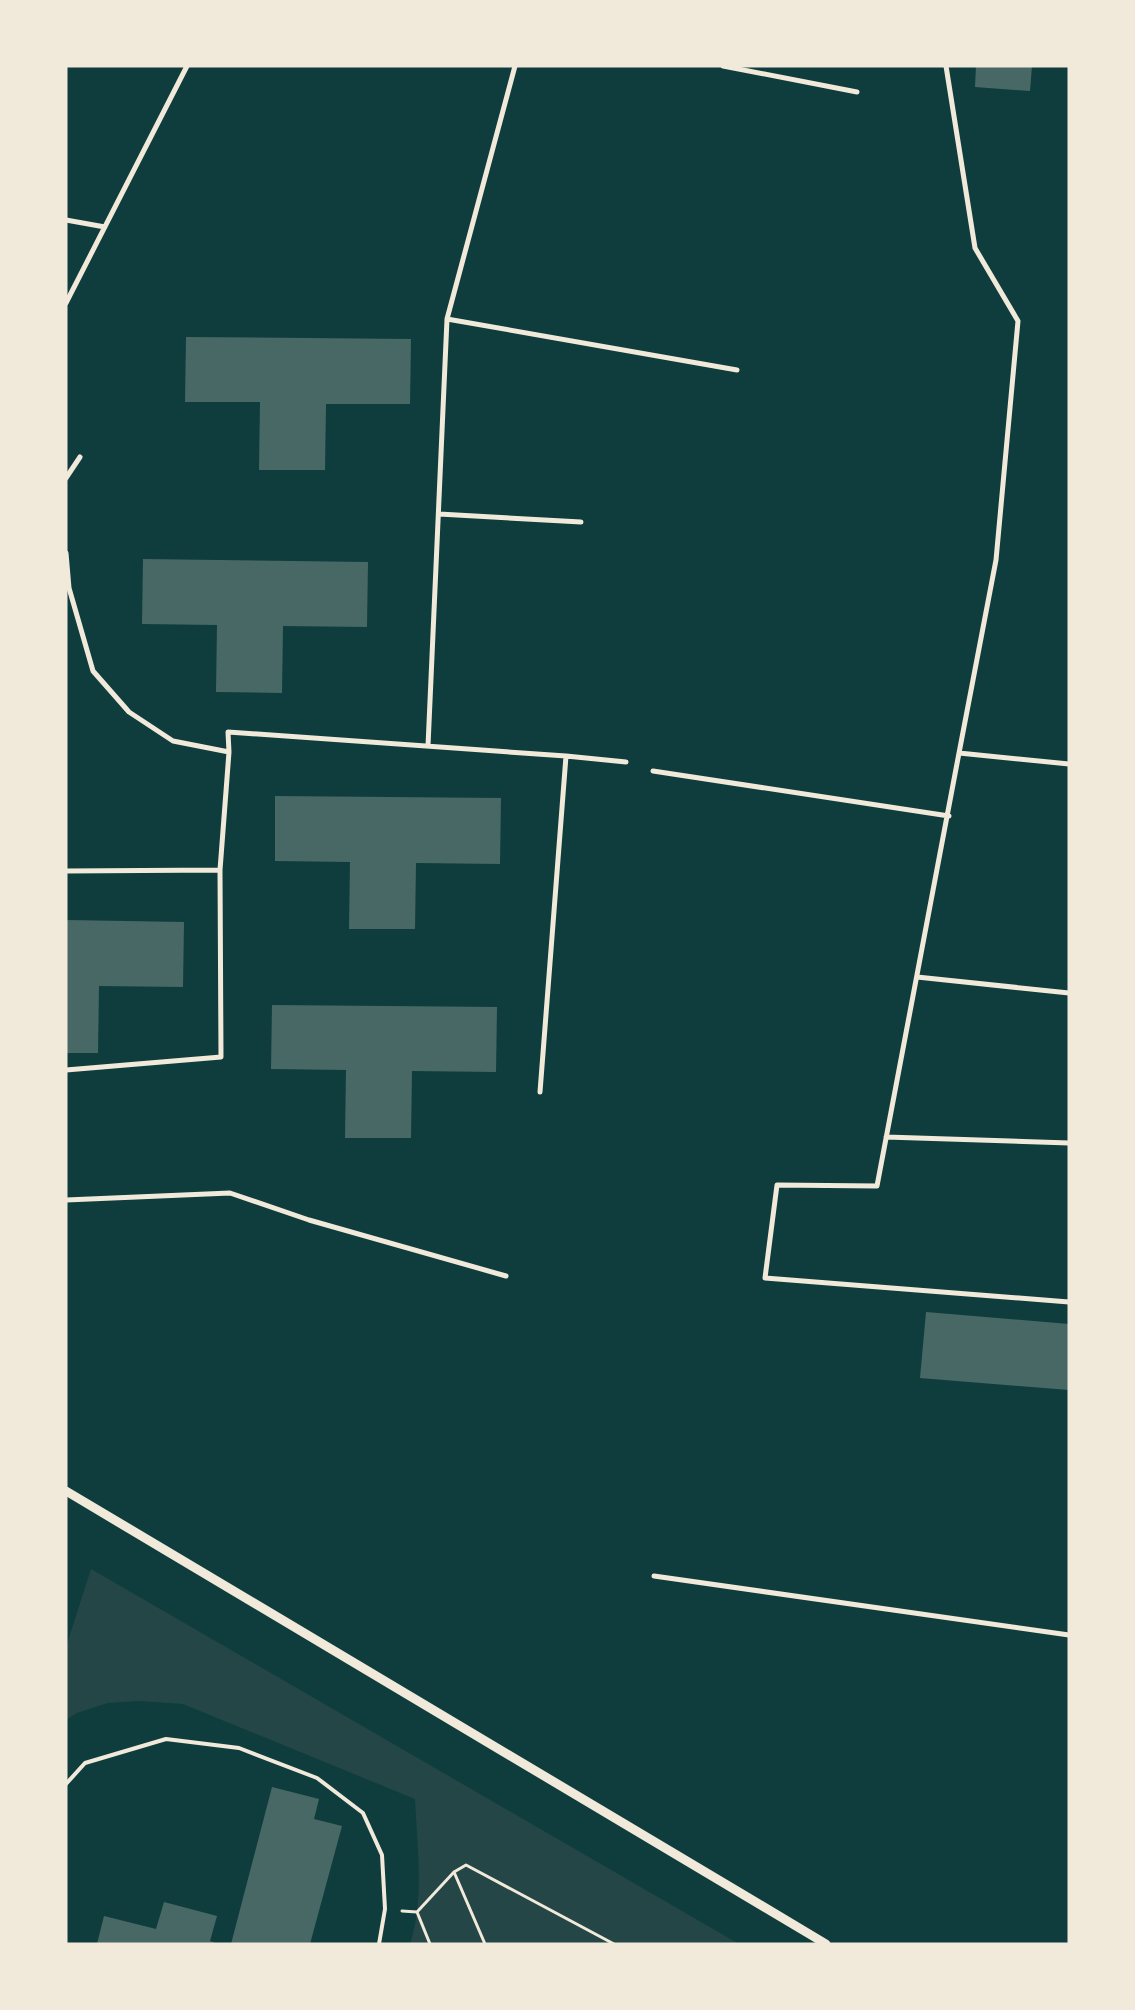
<svg xmlns="http://www.w3.org/2000/svg" width="1135" height="2010" font-family="'Noto Serif',serif">
  <style>
    .green { fill: #244646 }
    .building { fill: #486865 }
    .lines { fill: none; stroke-linecap: round; stroke-linejoin: round }
    .path { stroke: #f1e9da; stroke-width: 3 }
    .service { stroke: #f1e9da; stroke-width: 4 }
    .minor { stroke: #f1e9da; stroke-width: 5 }
    .tertiary { stroke: #f1e9da; stroke-width: 9 }
  </style>
  <rect width="100%" height="100%" fill="#0f3d3e"/>
  <path class="green" d="M91 1569 739 1944H410C425 1898 417 1847 415 1799L183 1704 138 1701 108 1703 77 1713 66 1720V1647Z"/>
  <path class="building" d="M976 66H1032L1030 91 975 87Z
    M186 337 411 339 410 404H326L325 470H259L260 402H185Z
    M143 559 368 562 367 627 283 626 282 693 216 692 217 625 142 624Z
    M275 796 501 798 500 864 416 863 415 929H349L350 862 275 861Z
    M66 920 184 922 183 987 99 986 98 1053H66Z
    M272 1005 497 1007 496 1072 412 1071 411 1138H345L346 1070 271 1069Z
    M926 1312 1069 1324V1390L920 1378Z
    M272 1787 319 1799 314 1819 342 1826 310 1944H231Z
    M164 1902 217 1916 210 1941 218 1944H97L104 1916 156 1929Z"/>
  <g class="lines">
    <path class="path" d="M454 1872 485 1944
      M402 1911 417 1912 430 1944
      M417 1912 454 1872 466 1865 614 1944"/>
    <path class="service" d="M66 1784 85 1763 166 1739 239 1748 317 1778 363 1813 382 1855 385 1909 379 1944"/>
    <path class="minor" d="M723 66 857 92
      M946 66 975 248 1018 321 996 560 959 753
      M66 220 105 227
      M66 303 187 66
      M447 319 737 370
      M66 478 80 457
      M439 514 581 522
      M66 553 69 588 93 671 129 712 173 741 229 752 220 870 221 1057 66 1070
      M428 746 447 319 515 66
      M229 752 228 732 566 756 626 762
      M1069 764 959 753 877 1186 777 1185 765 1278 1069 1302
      M653 771 949 816
      M66 871 220 870
      M917 977 1069 993
      M540 1092 566 756
      M886 1137 1069 1143
      M66 1200 230 1193 309 1220 506 1276
      M654 1576 1069 1635"/>
    <path class="tertiary" d="M66 1491 826 1944"/>
  </g>
  <rect width="1135" height="2010" fill="none" stroke="#f1e9da" stroke-width="135"/>
</svg>
